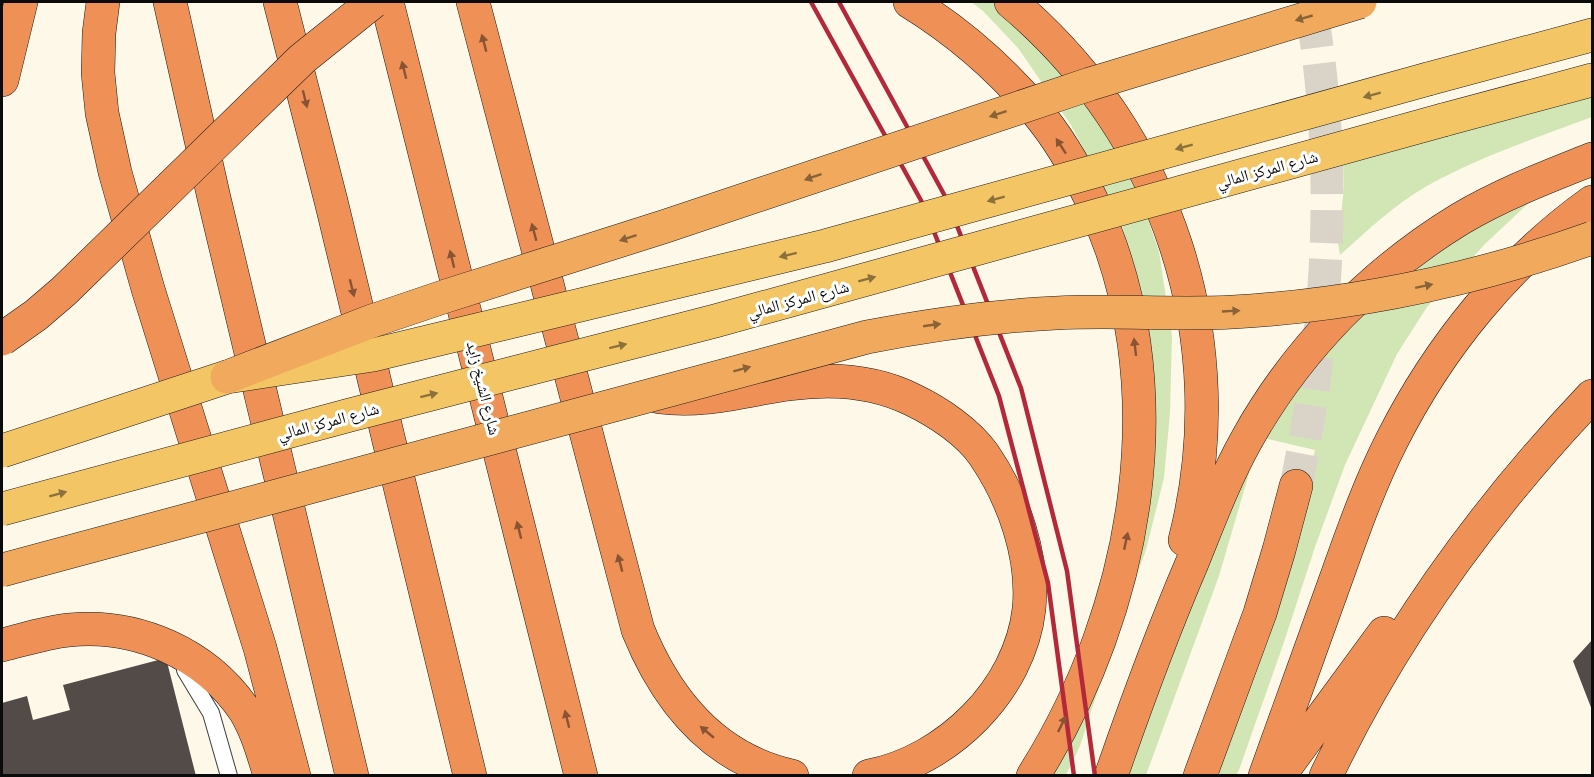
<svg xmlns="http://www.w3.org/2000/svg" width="1594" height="777" font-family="'Times New Roman','Noto Naskh Arabic',serif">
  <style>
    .green { fill: #d2e6b5 }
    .building { fill: #534b47 }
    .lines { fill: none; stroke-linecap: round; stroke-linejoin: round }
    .motorway-tunnel { stroke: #dad4c8; stroke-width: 33; stroke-dasharray: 33 16; stroke-linecap: butt }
    .service-casing { stroke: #3e3e3e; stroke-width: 18 }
    .primary-casing { stroke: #1c1c1c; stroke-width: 34 }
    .motorway-casing { stroke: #1c1c1c; stroke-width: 34 }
    .service { stroke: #fff; stroke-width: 16 }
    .primary { stroke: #f3c564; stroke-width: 33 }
    .motorway { stroke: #ef9056; stroke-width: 33 }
    .rail { stroke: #b4293a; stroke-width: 4.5 }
    .primary-bridge-casing { stroke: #1c1c1c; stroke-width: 34; stroke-linecap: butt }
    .trunk-bridge-casing { stroke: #1c1c1c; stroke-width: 34; stroke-linecap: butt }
    .motorway-bridge-casing { stroke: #1c1c1c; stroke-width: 34; stroke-linecap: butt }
    .primary-bridge { stroke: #f3c564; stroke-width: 33 }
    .trunk-bridge { stroke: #f1aa5d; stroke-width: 33 }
    .motorway-bridge { stroke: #ef9056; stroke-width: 33 }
    .oneway { fill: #8a6238 }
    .oneway2 { fill: #885434 }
    .oneway3 { fill: #8b713c }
    .labels { text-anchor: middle; stroke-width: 6; stroke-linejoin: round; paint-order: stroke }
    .street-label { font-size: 16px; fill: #0b0b0b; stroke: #fff }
  </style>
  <rect width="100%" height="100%" fill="#fef8e9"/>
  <path class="green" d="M971 2H1007L1102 128 1143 204 1159 252 1172 336 1170 413 1164 478 1146 550 1121 619 1080 746 1066 775H1021L1065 696 1148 424 1151 353 1136 277 1120 218 1071 125 1018 48 983 11Z
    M1592 90V117C1536 138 1479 157 1427 186 1395 204 1367 231 1340 255L1338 243 1344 187 1343 159Z
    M1532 200 1485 244 1427 307 1397 354 1345 465 1315 547 1283 645 1239 770 1236 775 1215 776 1296 525 1315 450 1255 436 1417 241Z
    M1255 437 1250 470 1219 576 1146 775 1127 776Z"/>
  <path class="building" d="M1592 640V710L1573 661Z
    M166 658 196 776H2V703L27 696 33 720 70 710 63 685Z"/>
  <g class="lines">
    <path class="motorway-tunnel" d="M1296 486C1329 327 1339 163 1310 2"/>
    <defs>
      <path id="service" d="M185 670 211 713 229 776"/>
      <path id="primary" d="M1428 79 1592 35
        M1443 120 1592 80"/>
      <path id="motorway" d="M103 2 99 33 98 73 102 113 115 172 148 289 260 648 294 776
        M170 2 214 198 352 776
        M280 2 331 201 470 776
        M387 2 581 776
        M473 2 638 630C667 701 714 759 792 776
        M910 2C957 31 1000 68 1036 111 1058 137 1076 168 1091 199 1179 382 1139 608 1033 776
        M1011 2C1168 134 1236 341 1185 540
        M2 80 21 2
        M659 397C707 403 743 390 789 384 831 378 875 381 913 400 938 412 968 432 984 455 1014 499 1034 557 1029 609 1020 690 947 761 869 776
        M2 645C23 640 47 632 69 630 137 623 207 654 245 711 257 731 263 753 270 776
        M1111 776C1136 704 1162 633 1192 563 1209 521 1225 478 1247 439 1297 349 1373 272 1460 219 1502 194 1547 177 1592 159
        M1200 776 1260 613 1279 550 1296 486
        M1265 776C1288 713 1310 650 1333 587 1351 537 1368 487 1392 440 1439 347 1507 263 1592 202
        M1279 776 1384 633
        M1326 776C1393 635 1485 509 1592 396"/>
    </defs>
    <use href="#service" class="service-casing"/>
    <use href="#primary" class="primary-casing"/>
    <use href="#motorway" class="motorway-casing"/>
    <use href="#service" class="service"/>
    <use href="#primary" class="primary"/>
    <use href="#motorway" class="motorway"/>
    <path class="rail" d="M811 2 923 204 999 396 1048 583 1074 776
      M839 2 946 198 1021 388 1067 571 1095 776"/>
    <defs>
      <path id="primary-bridge" d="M2 451 227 377 373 355 825 246 1428 79
        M2 509 350 415 715 321 1443 120"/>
      <path id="trunk-bridge" d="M227 377 372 321 446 296 666 226 1090 84 1360 2
        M2 570 867 337C929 325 992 316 1056 313 1115 310 1174 315 1233 312 1356 305 1477 279 1592 238"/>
      <path id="motorway-bridge" d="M2 339 36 315 64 291 302 59 373 2"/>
    </defs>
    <use href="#primary-bridge" class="primary-bridge-casing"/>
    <use href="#trunk-bridge" class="trunk-bridge-casing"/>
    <use href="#motorway-bridge" class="motorway-bridge-casing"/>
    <use href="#primary-bridge" class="primary-bridge"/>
    <use href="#trunk-bridge" class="trunk-bridge"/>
    <use href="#motorway-bridge" class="motorway-bridge"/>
  </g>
  <defs><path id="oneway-solid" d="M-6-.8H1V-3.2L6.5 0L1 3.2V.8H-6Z" transform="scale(1.5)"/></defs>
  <g class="oneway">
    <use href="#oneway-solid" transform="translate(1304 18) rotate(164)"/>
    <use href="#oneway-solid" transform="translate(998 114) rotate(162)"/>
    <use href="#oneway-solid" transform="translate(813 177) rotate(161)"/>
    <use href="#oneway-solid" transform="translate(628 238) rotate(162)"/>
    <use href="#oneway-solid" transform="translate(1424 286) rotate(-12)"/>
    <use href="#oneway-solid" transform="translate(1231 311) rotate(-3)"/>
    <use href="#oneway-solid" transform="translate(932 325) rotate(-8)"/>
    <use href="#oneway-solid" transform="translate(742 369) rotate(-15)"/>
  </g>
  <g class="oneway2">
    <use href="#oneway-solid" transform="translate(484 43) rotate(-105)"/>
    <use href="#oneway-solid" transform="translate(404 70) rotate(-104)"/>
    <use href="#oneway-solid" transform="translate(305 99) rotate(76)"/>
    <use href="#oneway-solid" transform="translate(1061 146) rotate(-123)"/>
    <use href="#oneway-solid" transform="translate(534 232) rotate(-105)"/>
    <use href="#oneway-solid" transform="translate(452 259) rotate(-104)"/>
    <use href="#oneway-solid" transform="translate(352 288) rotate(76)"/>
    <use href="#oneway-solid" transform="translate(1135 347) rotate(-97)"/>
    <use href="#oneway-solid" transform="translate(519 530) rotate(-104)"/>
    <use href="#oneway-solid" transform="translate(1126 541) rotate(-78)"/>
    <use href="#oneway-solid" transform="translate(620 563) rotate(-105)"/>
    <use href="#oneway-solid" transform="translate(567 719) rotate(-104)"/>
    <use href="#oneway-solid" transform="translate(1062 724) rotate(-64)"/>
    <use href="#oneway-solid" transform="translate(707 732) rotate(-140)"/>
  </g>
  <g class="oneway3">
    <use href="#oneway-solid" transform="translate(1372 95) rotate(165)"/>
    <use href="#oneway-solid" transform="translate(1184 147) rotate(165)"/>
    <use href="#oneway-solid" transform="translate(996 199) rotate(165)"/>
    <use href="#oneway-solid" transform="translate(788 255) rotate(166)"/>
    <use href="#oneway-solid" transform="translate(867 279) rotate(-15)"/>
    <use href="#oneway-solid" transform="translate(618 346) rotate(-14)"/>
    <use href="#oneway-solid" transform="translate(429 395) rotate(-14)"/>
    <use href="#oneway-solid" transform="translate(58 494) rotate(-15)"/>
  </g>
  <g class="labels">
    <g class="street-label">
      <text transform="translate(1267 169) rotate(-15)" y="6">شارع المركز المالي</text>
      <text transform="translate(798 299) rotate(-15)" y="6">شارع المركز المالي</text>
      <text transform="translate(484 388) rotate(76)" y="6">شارع الشيخ زايد</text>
      <text transform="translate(328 421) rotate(-15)" y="6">شارع المركز المالي</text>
    </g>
  </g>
  <rect width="1594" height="777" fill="none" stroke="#0b0b0b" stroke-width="6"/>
</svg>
